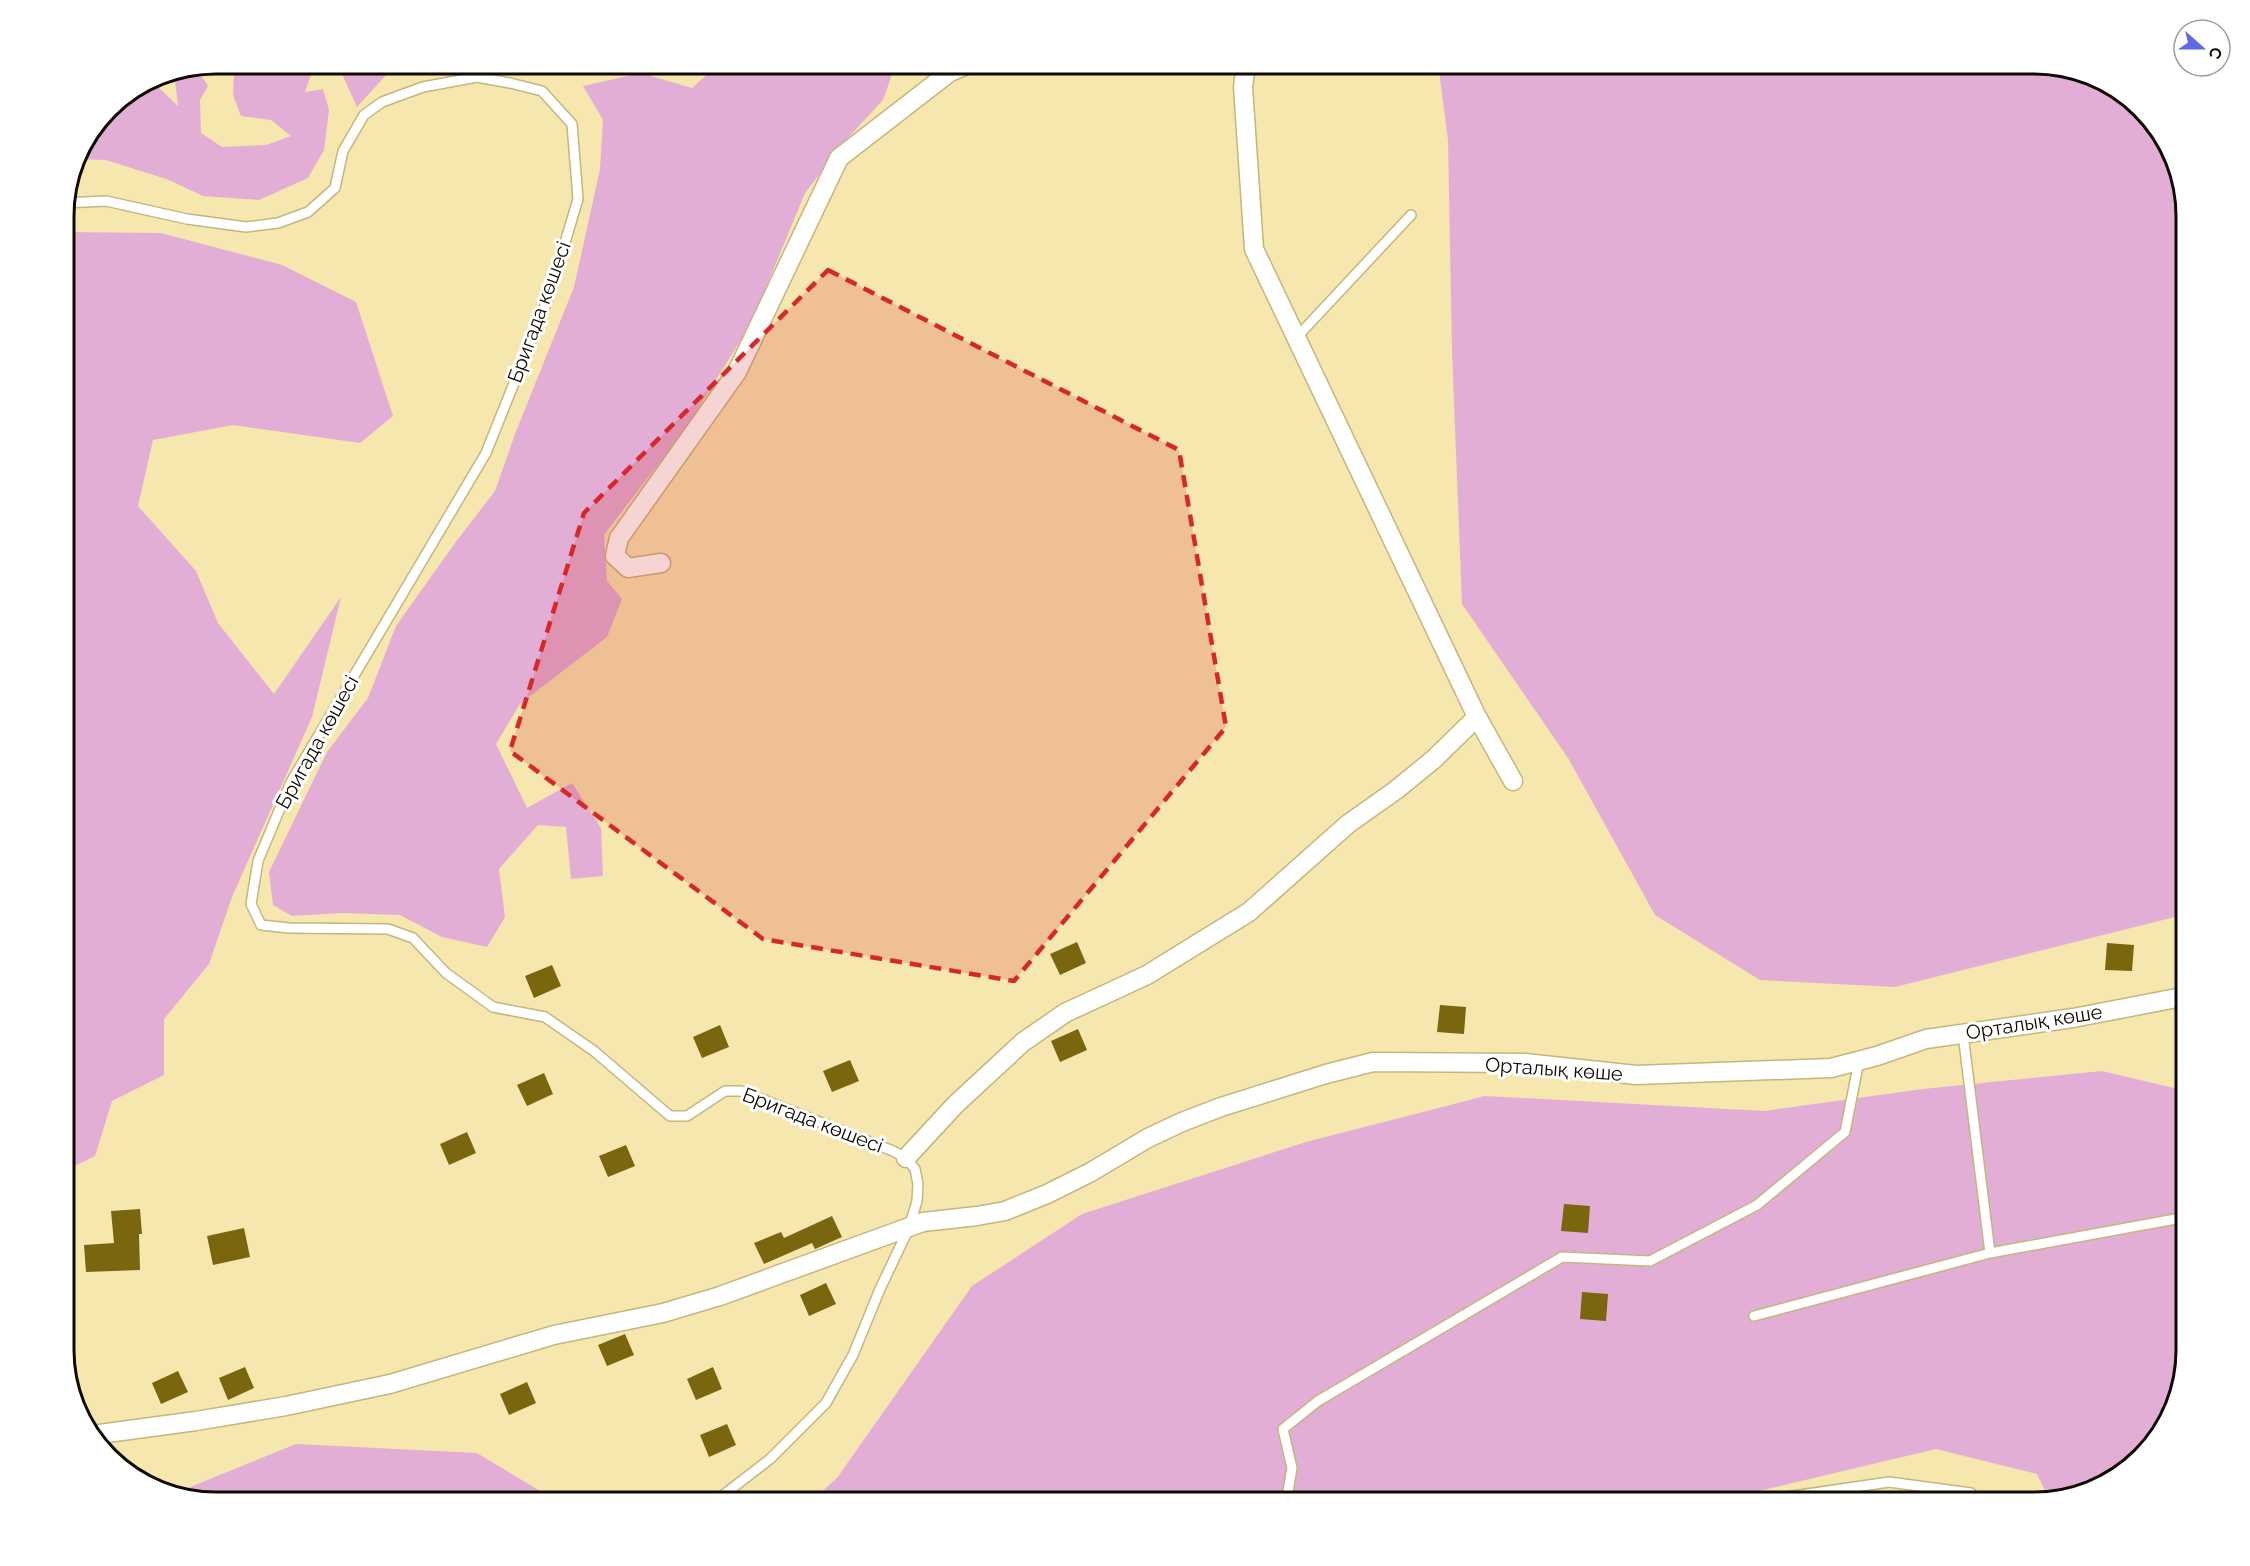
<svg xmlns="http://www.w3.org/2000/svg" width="2250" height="1566" font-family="Raleway,sans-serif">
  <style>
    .green { fill: #e2aed6 }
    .building { fill: #79660e }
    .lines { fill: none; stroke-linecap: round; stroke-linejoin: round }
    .service-casing { stroke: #c5b67e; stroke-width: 12 }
    .minor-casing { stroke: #c5b67e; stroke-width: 21 }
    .service { stroke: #fff; stroke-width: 9 }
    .minor { stroke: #fff; stroke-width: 18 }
    .marked { fill: #d62828; fill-opacity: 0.2; stroke: #d62828; stroke-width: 4.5; stroke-dasharray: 12 8; stroke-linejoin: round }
    .labels { text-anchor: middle; stroke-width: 6; stroke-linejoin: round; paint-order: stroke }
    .street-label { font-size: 20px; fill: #100b00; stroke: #fff }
    .rim { fill: none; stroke: #100b00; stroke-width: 3 }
  </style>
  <rect width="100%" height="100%" fill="#f6e7ae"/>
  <path class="green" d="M247 63H290L313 68 305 92 323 89 329 110 324 150 308 178 259 200 203 196 169 180 106 160 74 159C87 131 122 82 155 84L178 106 174 71 196 67 208 86 200 100 201 133 222 147 266 145 291 136 271 120 241 116 233 95 234 75Z
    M337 63H423L387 74 357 107Z
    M720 63H896L883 100 846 140 805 193 751 324 685 429 604 535 607 581 622 599 607 637 520 704 496 744 527 808 572 783 601 828 603 876 571 879 566 827 538 825 499 869 505 917 487 947 442 937 400 915 343 913 292 916 273 905 269 872 327 752 368 698 396 626 455 543 495 491 515 434 574 287 600 169 603 120 583 86 641 73 692 88Z
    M1438 63H2035L2120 89 2171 148 2187 215V914L1895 987 1760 980 1655 915 1568 758 1462 604 1452 352 1448 140Z
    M63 232 161 233 282 265 356 302 393 416 360 443 233 425 153 440 138 506 196 571 218 623 274 694 341 597 312 717 232 897 209 964 164 1019V1075L112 1101 95 1156 63 1172Z
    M2102 1071 2187 1091V1351L2161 1436 2110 1483 2049 1499 2037 1474 1936 1449 1709 1503H809L837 1478 972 1286 1082 1214 1306 1142 1485 1096 1764 1111 1923 1089Z
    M296 1444 477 1453 560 1503H215L178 1492Z"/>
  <path class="building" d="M1077 942 1086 963 1060 975 1050 954Z
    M2107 943 2134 945 2132 971 2105 970Z
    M552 965 561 986 534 998 525 976Z
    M1440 1005 1466 1007 1464 1034 1437 1032Z
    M720 1025 729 1047 702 1058 693 1037Z
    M1078 1029 1087 1050 1060 1062 1051 1041Z
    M850 1060 859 1081 832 1092 823 1071Z
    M544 1073 553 1094 527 1106 517 1085Z
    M467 1132 476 1153 449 1165 440 1144Z
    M626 1145 635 1166 608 1177 599 1156Z
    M1564 1204 1590 1206 1588 1233 1561 1231Z
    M140 1209 142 1234H139L140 1270 86 1272 84 1245 114 1243 111 1211Z
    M832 1216 842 1237 815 1249 812 1243 764 1264 754 1243 781 1232 784 1238Z
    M244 1228 250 1257 213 1265 207 1236Z
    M826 1283 836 1304 809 1316 800 1295Z
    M1582 1292 1608 1294 1606 1321 1580 1319Z
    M625 1334 634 1355 607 1366 598 1345Z
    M245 1367 254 1388 228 1400 219 1378Z
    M713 1367 722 1389 696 1400 687 1379Z
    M178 1371 188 1392 161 1404 152 1383Z
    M527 1382 536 1403 509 1415 500 1394Z
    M727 1424 736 1445 709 1457 700 1435Z"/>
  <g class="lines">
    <defs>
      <path id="service" d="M64 203 106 201 187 219 246 227 278 223 308 212 335 188 343 151 364 115 382 102 423 87 477 77 510 83 542 91 572 124 578 199 549 296 486 453 291 782 258 861 251 904 261 925 289 928 388 929 413 938 446 973 493 1007 545 1017 594 1051 670 1116H687L725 1091H741L893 1151 906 1158 915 1169 918 1184 917 1201 909 1228 880 1289 853 1355 826 1403 770 1459 713 1503
        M1296 338 1411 215
        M1990 1253 2181 1218
        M1754 1316 1990 1253 1963 1034
        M1286 1503 1292 1468 1283 1429 1318 1401 1562 1257 1650 1261 1757 1205 1845 1132 1859 1061
        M1745 1503 1889 1482 1971 1493 1979 1503"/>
      <path id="minor" d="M1246 63 1243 87 1254 249 1477 717
        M661 563 628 568 615 556 619 538 737 372 839 158 950 72 971 63
        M906 1158 956 1104 1023 1042 1065 1013 1147 975 1249 912 1348 824 1396 790 1434 759 1477 717 1513 781
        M92 1435 196 1421 286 1406 390 1384 554 1335 663 1313 720 1296 923 1222 977 1216 1005 1211 1047 1194 1091 1172 1148 1138 1182 1122 1221 1107 1326 1074 1373 1062 1525 1063 1636 1075 1831 1068 1877 1056 1926 1039 2073 1018 2187 996"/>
    </defs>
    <use href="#service" class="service-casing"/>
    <use href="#minor" class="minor-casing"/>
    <use href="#service" class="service"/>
    <use href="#minor" class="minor"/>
  </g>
  <path class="marked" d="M828 270 1179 450 1226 727 1014 981 763 939 510 751 584 513Z"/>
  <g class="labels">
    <g class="street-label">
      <text transform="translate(539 312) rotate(-70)" y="7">Бригада көшесі</text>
      <text transform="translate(317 742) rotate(-61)" y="7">Бригада көшесі</text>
      <text transform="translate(2034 1022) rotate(-9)" y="7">Орталық көше</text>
      <text transform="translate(1554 1069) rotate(4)" y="7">Орталық көше</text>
      <text transform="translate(813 1120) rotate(21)" y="7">Бригада көшесі</text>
    </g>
  </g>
  <path d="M0 0H2250V1566H0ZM216 74H2034A142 142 0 0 1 2176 216V1350A142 142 0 0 1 2034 1492H216A142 142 0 0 1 74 1350V216A142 142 0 0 1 216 74Z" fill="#fff" fill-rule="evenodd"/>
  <path class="rim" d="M216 74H2034A142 142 0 0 1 2176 216V1350A142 142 0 0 1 2034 1492H216A142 142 0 0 1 74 1350V216A142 142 0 0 1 216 74Z"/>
  <g transform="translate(2202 48) rotate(111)"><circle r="28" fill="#ffffff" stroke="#9f9d99" stroke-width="1.5"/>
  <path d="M0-4.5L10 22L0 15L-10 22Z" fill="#5f6ae2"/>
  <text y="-9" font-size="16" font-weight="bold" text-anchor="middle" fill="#100b00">С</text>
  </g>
</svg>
